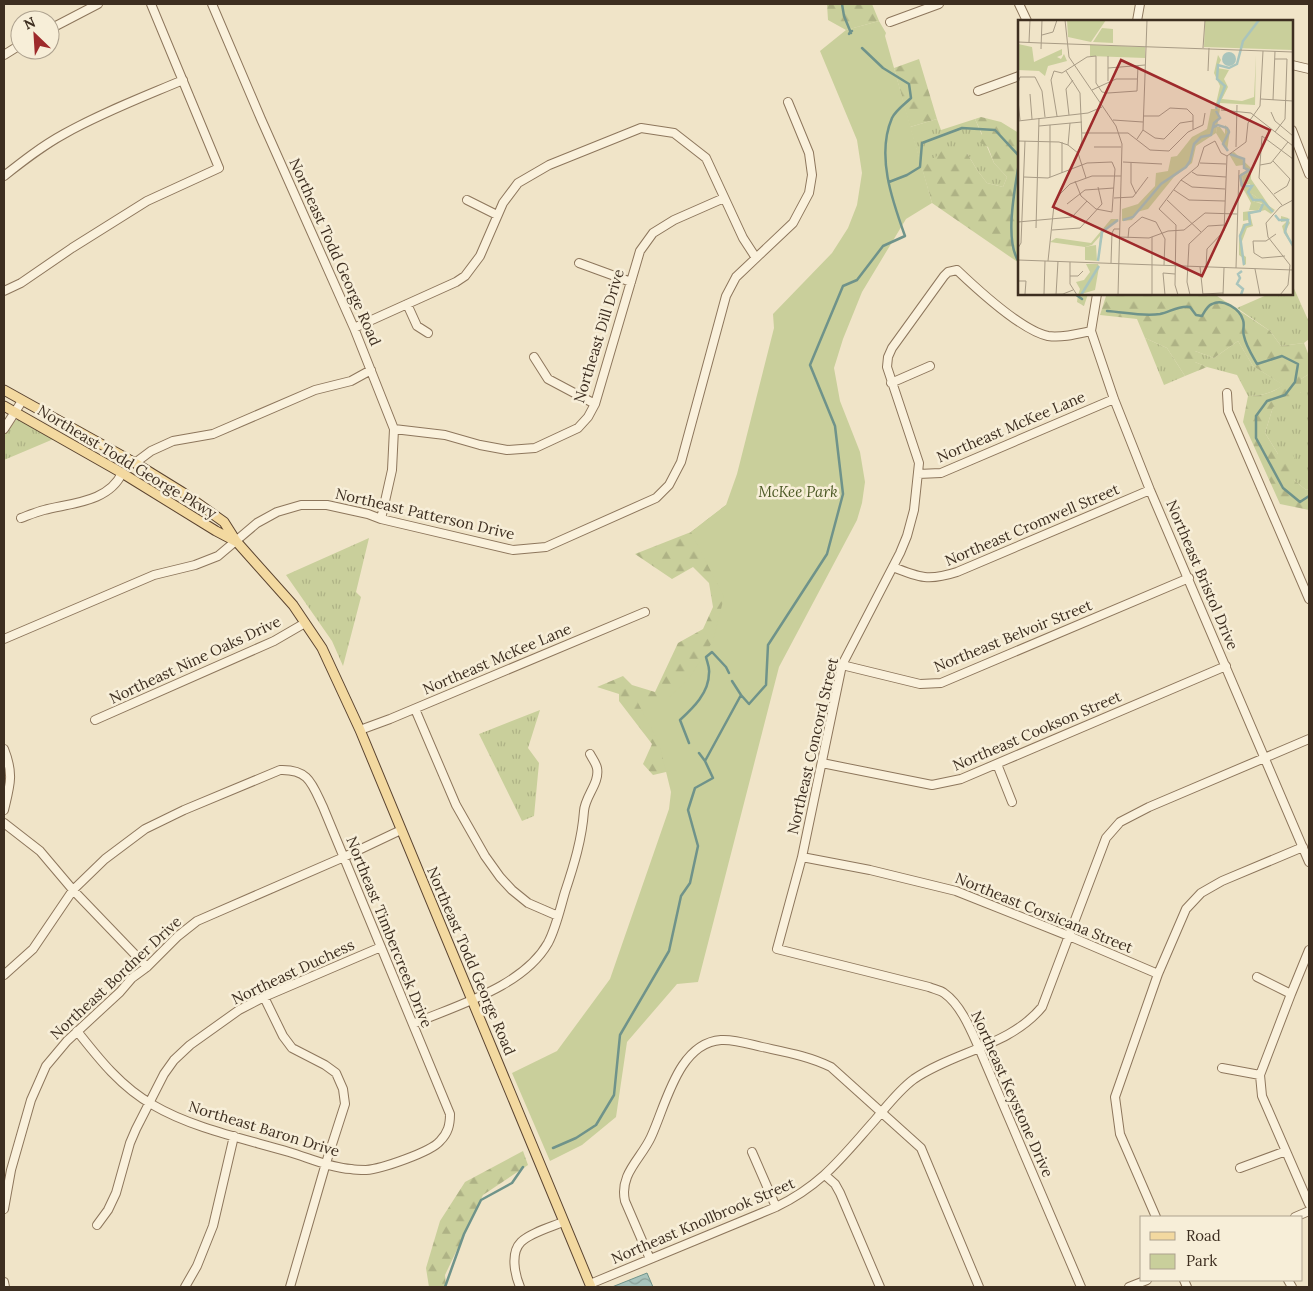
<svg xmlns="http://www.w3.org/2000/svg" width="1313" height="1291" font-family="Lora,serif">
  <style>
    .grass { fill: url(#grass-tufts) }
    .forest { fill: url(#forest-firs) }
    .park { fill: #c9cf9b }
    .water { fill: url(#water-waves); stroke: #6f938a }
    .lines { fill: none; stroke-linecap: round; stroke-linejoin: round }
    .stream { stroke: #6f938a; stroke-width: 2.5 }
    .minor-casing { stroke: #8d765c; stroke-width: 10 }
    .major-casing { stroke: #5b4430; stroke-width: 11 }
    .minor { stroke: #faf1dc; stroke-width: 8 }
    .major { stroke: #f3d9a0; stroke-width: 9 }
    .labels { text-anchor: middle; stroke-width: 5; stroke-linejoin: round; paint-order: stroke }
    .street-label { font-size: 15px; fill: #3d2e20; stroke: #f7eed8 }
    .park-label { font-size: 15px; font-style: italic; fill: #4d5a26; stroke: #f7eed8 }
    .inset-river { fill: none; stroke: #a9c4bc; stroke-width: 2.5 }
    .inset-road { fill: none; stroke: #a89b85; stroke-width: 1 }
    .view { fill: #9e2a2b; fill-opacity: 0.15; stroke: #9e2a2b; stroke-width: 2.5 }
    .inset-edge { fill: none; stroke: #3d2e20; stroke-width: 2.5 }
  </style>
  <defs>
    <pattern id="grass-tufts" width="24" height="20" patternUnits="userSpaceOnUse" patternTransform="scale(1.25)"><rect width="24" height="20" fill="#c9cf9b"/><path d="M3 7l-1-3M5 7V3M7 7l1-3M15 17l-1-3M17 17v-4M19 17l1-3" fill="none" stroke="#aeb285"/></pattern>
    <pattern id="forest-firs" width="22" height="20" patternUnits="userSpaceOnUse" patternTransform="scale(1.25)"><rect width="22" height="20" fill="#c9cf9b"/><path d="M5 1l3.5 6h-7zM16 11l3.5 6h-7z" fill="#aeb285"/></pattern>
    <pattern id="water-waves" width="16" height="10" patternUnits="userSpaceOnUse" patternTransform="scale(1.25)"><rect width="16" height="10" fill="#a9c4bc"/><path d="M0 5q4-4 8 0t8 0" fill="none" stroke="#8ba098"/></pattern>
  </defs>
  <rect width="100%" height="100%" fill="#f0e4c8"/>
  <path class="grass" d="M937 119 941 130 975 119 994 163 1007 177 1003 187 987 183 977 170 967 153 935 158H919L910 127Z
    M1292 284 1309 322V339L1304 343 1281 346 1270 331 1237 308 1269 294H1292Z
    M1078 294H1088L1084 306 1077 302Z
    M1145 338 1167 348 1185 376 1164 385Z
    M1238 341 1253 366 1284 385C1272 393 1261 396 1248 396L1237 375 1207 367 1195 362V351L1214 358Z
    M1309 374V489L1306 490 1294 480 1265 433 1273 407 1301 392V379Z
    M16 420H23L56 438 4 460V435Z
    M369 538 356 592 361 597 343 666 332 641 286 575Z
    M540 710 528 748 539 763 534 816 522 821 479 734Z"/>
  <path class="forest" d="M827 4H872L879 21 846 30 828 20Z
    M919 59 937 119 910 127 894 68Z
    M981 117 1001 122 1019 133V263L932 203 919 158H935L942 150 967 153 977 170 987 183 1003 187 1007 177 994 163 988 147 977 141 982 134 975 119Z
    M1110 294H1214L1270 331 1281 346 1304 343 1309 356V374L1301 379V392L1292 403 1273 407 1265 433 1278 454 1290 451 1300 466 1294 480 1306 490 1309 489V510L1280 504 1243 422 1248 396C1261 396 1273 393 1283 385L1253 366 1238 341 1214 358 1195 351V362L1207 367 1185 376 1167 348 1145 338 1137 319 1100 315 1106 296Z
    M726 505 765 553 676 764 666 772 653 775 643 764 652 744 619 701V694L597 687 623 676 632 685 655 692 678 643 703 629 713 607 709 583 693 567 672 579 635 554 691 532Z
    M523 1151 528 1165 483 1195 445 1275 446 1287H429L426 1268 440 1221 465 1182Z"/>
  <path class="park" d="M879 21 886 33 885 36 932 203 906 219 862 292 843 339 834 368 840 401 860 452 865 482 862 503 857 520 779 667 698 982 677 984 627 1042 616 1117 582 1145 550 1161 512 1073 557 1051 610 979 669 809 671 792 659 743 636 699H667L688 680 713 641 724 597 691 532 726 505 737 474 774 328 773 314 832 253 848 228 857 205 862 173 857 140 820 51 846 30Z"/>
  <path class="water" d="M647 1273 653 1287H612Z"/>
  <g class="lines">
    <path class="stream" d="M842 4 844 16 851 33
      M849 34 850 32 852 31
      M1019 163C1015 188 1004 241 1019 262
      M889 182 907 175 920 167 922 143 962 128 995 130 1019 156
      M1075 294 1082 299
      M1107 311C1124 312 1143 317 1160 314 1170 312 1179 305 1190 307L1196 315 1202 316C1205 311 1207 306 1212 304 1223 298 1240 309 1243 320 1245 325 1242 331 1244 336 1246 346 1252 355 1257 364L1282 356 1298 364 1295 382 1285 395 1267 401 1256 416V438L1283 488 1300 502 1309 496
      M732 681 741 695
      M689 743 680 720C693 708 709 693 709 673 710 668 707 662 706 657L712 652 726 667 729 673
      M699 753 705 761
      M553 1148 576 1138 596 1125 614 1095 620 1035 669 951 681 896 690 883 698 846 688 810 695 788 713 778 705 761 741 695 749 704 766 685 768 645 827 554 843 494 835 426 810 365 843 286 857 280 883 246 905 236C892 200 876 155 892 118 896 110 905 104 911 98L909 84 883 68 862 48
      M445 1287 464 1234 481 1200 512 1183 523 1167"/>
    <defs>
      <path id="minor" d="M212 4 261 119 354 328 394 429 392 470 381 519
        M1019 4 1027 21
        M1137 21 1140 4
        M890 22 939 4
        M50 29 98 4
        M4 55 20 45
        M1292 65 1309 69
        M978 91 1019 76
        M1292 130 1309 174
        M4 176C23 161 42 146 64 134 101 113 143 97 183 80
        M467 200 497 215
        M579 263 631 282
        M4 291 21 283 72 248 147 201 219 168 151 4
        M1097 294 1091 331 1114 399 1150 490 1309 862
        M407 304 417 326 428 333
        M354 328 456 282 465 276 480 256 503 203 518 183 549 165 641 128 674 133 706 158 743 238 756 258
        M534 357 548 379 595 404
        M891 383 930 366
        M1227 393 1228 411 1309 599
        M4 429 22 401
        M394 429 445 435 480 445 507 450 535 448 578 428 588 417 595 404 640 251 653 233 674 220 724 198
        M135 463 151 451 173 441 213 434 315 390 351 381 371 370
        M918 474 941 473 1114 399
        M21 518C29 515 36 512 44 510 71 503 109 502 122 473
        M893 567C920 578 929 581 957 572L1150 490
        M4 639 154 575 195 565 218 556 257 523 277 512 301 505H327L368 514 381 519 513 550 546 547 656 498 669 485 681 462 726 296 736 277 793 223 809 193 812 175 809 153 788 102
        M842 665 920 684 941 683 1189 578
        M415 709 456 805 485 856 500 877 512 890 528 903 558 916
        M95 720 274 641 305 623
        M360 730 390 719 645 612
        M4 749C14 774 10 785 4 810
        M822 763 932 785 961 779 1226 666
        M997 764 1012 802
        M4 823 40 851 73 890 147 967
        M802 857 870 870 956 891 1069 936 1158 974
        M1309 950 1291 994 1260 1075 1262 1096 1309 1204
        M4 975 33 949 73 890 105 859 145 829 184 810 280 770C309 769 312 784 323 807L450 1114C450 1125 448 1133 440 1141 431 1152 381 1169 366 1170 362 1170 356 1170 351 1169 331 1168 309 1158 289 1152 245 1139 192 1128 153 1105 121 1087 99 1059 77 1031
        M1257 977 1291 994
        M264 997 283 1036 292 1048 325 1065 336 1073 343 1089 345 1104 326 1163 290 1287
        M413 1024C457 1005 523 987 548 943 556 928 560 909 565 892 574 865 582 839 584 811 585 796 600 783 597 768 596 763 592 758 590 754
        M1222 1068 1260 1075
        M752 1152 776 1207
        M1240 1168 1286 1151
        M826 1176 835 1184 840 1193 880 1287
        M4 1209 11 1170 31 1100 46 1066 67 1041 120 992 132 978 147 967 178 936 197 921 344 857 401 830
        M1156 1217 1120 1134 1115 1097 1158 974 1186 909 1201 893 1222 881 1303 847
        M1295 1217 1309 1211
        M97 1225 108 1210 116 1193 130 1143 136 1129 164 1074 174 1060 190 1045 239 1010 264 997 381 947
        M650 1259 625 1201C619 1174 641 1159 651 1137 666 1105 678 1043 721 1040 734 1039 749 1044 762 1047 785 1052 809 1056 831 1067L921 1148 979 1287
        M1184 1280 1187 1287
        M1288 1280 1292 1287
        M4 1282 5 1287
        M590 1284 776 1207C822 1185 842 1157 875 1120 887 1106 899 1090 914 1079 955 1051 1010 1046 1042 1007L1106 838 1120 822 1149 807 1309 739
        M185 1287 197 1266 213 1226 234 1136
        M520 1287C515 1275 510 1253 521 1242 530 1233 551 1227 563 1222
        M1081 1287 979 1048C971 1030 961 1005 944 993 940 990 933 989 929 987L777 949 802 857 842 665 900 553 907 536 914 510 919 463 887 367 888 357 892 348 944 276 948 272 957 270C977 289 1023 331 1048 336 1062 338 1077 334 1091 331
        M1129 1287 1147 1280"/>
      <path id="major" d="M4 390 135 463 182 492 224 522 236 541 293 605 322 648 360 730 591 1287
        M4 406 122 473 216 531 235 541"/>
    </defs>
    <use href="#minor" class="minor-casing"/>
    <use href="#major" class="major-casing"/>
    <use href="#minor" class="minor"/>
    <use href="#major" class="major"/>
  </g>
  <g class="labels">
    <g class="street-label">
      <text transform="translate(335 252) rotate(66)" y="5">Northeast Todd George Road</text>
      <text transform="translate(599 336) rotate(-73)" y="5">Northeast Dill Drive</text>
      <text transform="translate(1011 427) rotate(-23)" y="5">Northeast McKee Lane</text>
      <text transform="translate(127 462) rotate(31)" y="5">Northeast Todd George Pkwy</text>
      <text transform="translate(425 514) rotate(13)" y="5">Northeast Patterson Drive</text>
      <text transform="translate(1032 525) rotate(-23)" y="5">Northeast Cromwell Street</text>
      <text transform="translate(1202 575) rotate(67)" y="5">Northeast Bristol Drive</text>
      <text transform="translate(1013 636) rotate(-22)" y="5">Northeast Belvoir Street</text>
      <text transform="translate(497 659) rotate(-23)" y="5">Northeast McKee Lane</text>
      <text transform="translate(195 660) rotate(-25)" y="5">Northeast Nine Oaks Drive</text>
      <text transform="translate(1037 731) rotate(-23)" y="5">Northeast Cookson Street</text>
      <text transform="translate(813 746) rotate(-77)" y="5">Northeast Concord Street</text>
      <text transform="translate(1044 913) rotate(22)" y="5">Northeast Corsicana Street</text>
      <text transform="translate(389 932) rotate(68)" y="5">Northeast Timbercreek Drive</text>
      <text transform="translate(471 961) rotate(67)" y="5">Northeast Todd George Road</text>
      <text transform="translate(293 972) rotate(-25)" y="5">Northeast Duchess</text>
      <text transform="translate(116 978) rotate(-43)" y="5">Northeast Bordner Drive</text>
      <text transform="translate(1012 1094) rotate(66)" y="5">Northeast Keystone Drive</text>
      <text transform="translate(264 1129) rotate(17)" y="5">Northeast Baron Drive</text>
      <text transform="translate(703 1221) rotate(-23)" y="5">Northeast Knollbrook Street</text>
    </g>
    <g class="park-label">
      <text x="798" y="497">McKee Park</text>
    </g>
  </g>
  <g transform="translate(1018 20)">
    <rect width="275" height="275" fill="#f0e4c8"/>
    <path d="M84 8 95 9V23L75 22ZM72 25 127 27V38L72 36ZM233 152V159L252 187 234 174 232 164 225 165 224 156ZM230 165 235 181 244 184 240 190H231L233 183 227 172Z" fill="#c9cf9b"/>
    <path d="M49 0 77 1 88 0 73 22 50 17ZM0 24 14 27 16 42 44 29V35L39 37 43 39 46 34 49 41 30 46 27 56 21 51 0 50ZM200 35 203 40 199 48 211 50 206 59 210 67 204 79 224 81 236 77 238 35 237 85 202 83V89L197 88 202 66 196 53ZM207 105 212 110 209 131 198 113 199 107H202L207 114ZM216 132 233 148V152L224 156 225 165H235L234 174 257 190 253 194 247 190 232 194 235 206 229 208 223 224 224 234 228 237V244L225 246V238L221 235V216L225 204 231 203 230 200 225 201V192L240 190 244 183 237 182 230 172 232 166 227 172 222 165V154L228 151 225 145 218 146 211 134ZM263 196 270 198 272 203 268 210 275 227 266 213 264 206 269 201 263 202ZM93 199H101L86 209 80 238 82 216 74 225 67 227 32 222 38 218 73 223Z" fill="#c9cf9b"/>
    <path d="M187 0H275V30L186 27ZM193 89H202L198 113 178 126 174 143 156 157 130 189 119 192 114 200 104 201V189L120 184 137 166 138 153 150 151 153 137 159 136 174 117 189 109ZM78 225 79 241 67 240V227ZM68 244H80L81 247 77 270 60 275 62 269 58 262 66 260 72 252Z" fill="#c9cf9b"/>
    <path d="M204 39a7 7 0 1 1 14 0a7 7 0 1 1-14 0Z" fill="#a9c4bc"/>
    <path class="inset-river" d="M198 89 207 66 199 59 200 45 211 48 219 44 225 21 241 0M194 108 200 105 209 108 211 112 205 124 210 131M212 134 226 139V148L231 150 222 156 224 166H234L230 172 235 180H244L255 192M257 195 261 200H270L267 212 275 226M105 200 115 197 143 164 168 147 172 141 176 124 183 117 193 115 196 103 202 98 198 91M80 241 84 212 100 200M226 245 222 216 227 205 232 204 231 193 242 191 245 184M63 275 81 246M223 275 225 269 219 264 222 258 220 254 224 251"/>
    <path class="inset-road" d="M47 0 51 37 98 106 104 124 100 275M24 15 35 12 39 0M0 22 23 23M11 22 12 0M23 23 275 32M185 28 187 0M23 29 24 0M90 48 127 45M48 51 62 73 64 121 60 133M190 51 191 28M90 61V36M0 63 2 57H17L24 71 27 97M74 70 98 59H119M12 74 14 99M243 79 275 81M0 80 2 100M255 80 257 31M203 90 233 93 275 126M253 92 257 101 275 116M51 95 48 69 55 60M39 96 33 60 36 51 44 53 69 37 78 36V63L84 72 90 73 119 71 120 45M126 96H141L152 88 169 89 175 95V109M95 100 125 102M0 101 70 93 84 87M21 106 64 102M125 110 137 118 146 119 162 103 175 101M257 112 267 99 269 39H257M64 113H110L132 130 151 131 170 112 185 105 187 93M119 119 125 110 129 0M0 121 41 122 50 125 60 133 68 158M44 122V153M50 125 52 103M76 127H103M218 127 219 85M255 141 272 159 269 166 256 174M105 142 144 144M113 143V163L118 174M182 143 208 144M242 145 253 143 270 122M174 152 179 155 208 157M6 157 30 158 69 143 94 142 97 149 94 192 78 189 63 176 57 161M32 157V105M163 160 174 167 207 169M156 170 171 180 207 181M96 178 115 177 130 157M149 180 183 212M49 184 67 170 96 168M264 185 241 158 244 116 275 139M0 202 54 197 69 181M18 208 21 98M34 210 62 208 84 184 80 167M258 214 248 221H235L236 233 244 238 267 236M102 217 131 218 150 211 166 210 187 193 219 194M110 218 111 208 124 197 138 202 147 219 146 245M0 228 3 223 7 121M0 240 275 250M30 241 36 185 42 174 52 164 74 156H103M52 242V264L59 275M93 243 94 213 96 209H102M182 247 185 275M188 247 189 229 206 211 209 136 228 122 230 103 242 86 245 31M218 248 221 150M237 249 242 275M52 256H60L65 251M0 261H8L7 274M26 274 27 241M185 274 205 273M1 275 45 274 55 270M38 275 40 241M134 275V217M147 275 145 253 157 254M160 275 157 265 158 205 141 189 163 160 180 146 186 127 197 121 203 133 209 136M172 275 169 262 171 224 190 206 206 205M205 275 206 248M262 275 270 265 272 245 250 217 248 203 262 187 275 180"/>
    <path class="view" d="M103 40 252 110 184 256 35 187Z"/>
    <rect width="275" height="275" class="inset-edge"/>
  </g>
  <rect width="1313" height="1291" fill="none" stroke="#3d2e20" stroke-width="10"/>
  <rect x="1140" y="1216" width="162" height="65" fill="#f7eed8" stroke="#ada18e"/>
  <rect x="1150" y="1232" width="25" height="8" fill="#f3d9a0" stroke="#ada18e"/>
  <text x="1186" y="1241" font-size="15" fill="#3d2e20">Road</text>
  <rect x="1150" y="1254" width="25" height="15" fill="#c9cf9b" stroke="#ada18e"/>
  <text x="1186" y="1266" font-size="15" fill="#3d2e20">Park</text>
  <g transform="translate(35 35) rotate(335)"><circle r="24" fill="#f7eed8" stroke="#ada18e"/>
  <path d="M0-4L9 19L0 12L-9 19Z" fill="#9e2a2b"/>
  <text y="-8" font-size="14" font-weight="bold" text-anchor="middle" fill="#3d2e20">N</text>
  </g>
</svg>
